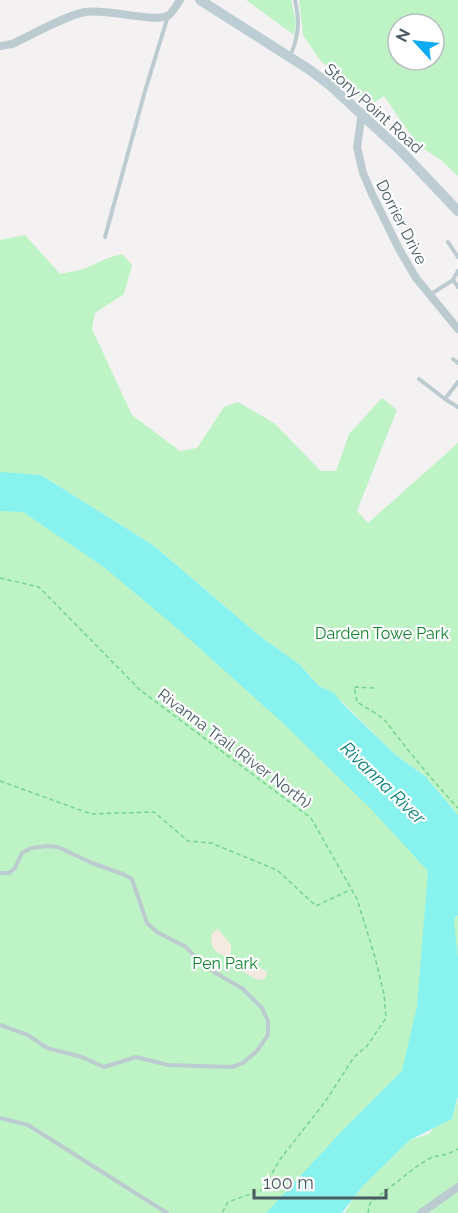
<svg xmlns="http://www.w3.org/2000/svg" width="458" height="1213" font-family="Raleway,sans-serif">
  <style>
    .green { fill: #bef3c5; fill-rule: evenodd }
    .sand { fill: #f5eae2 }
    .water { fill: #88f3ee }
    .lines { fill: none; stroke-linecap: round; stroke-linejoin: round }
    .path { stroke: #73d48c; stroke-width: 1.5; stroke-dasharray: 4.5 3; stroke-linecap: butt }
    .lane { stroke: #bccbcf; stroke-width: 4 }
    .street { stroke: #bccbcf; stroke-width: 8 }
    .secondary { stroke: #bcced4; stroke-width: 10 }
    .labels { text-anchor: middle; stroke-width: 4.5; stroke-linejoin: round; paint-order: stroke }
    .street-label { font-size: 16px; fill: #485b61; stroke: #fff }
    .park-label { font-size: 16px; fill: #10842d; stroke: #fff }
    .water-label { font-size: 18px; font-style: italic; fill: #077f7a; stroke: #fff }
  </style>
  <rect width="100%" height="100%" fill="#f4f1f2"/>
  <path class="green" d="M246 0H291L296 22 294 35Z
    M299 0H458V176L442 161 417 144 384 96 374 103 360 97 319 59 303 35ZM398 24H434V60H398Z
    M25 235 60 274 84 269 108 258 122 254 132 265 124 294 95 313 92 329 132 415 180 451 197 448 224 407 238 402 274 423 321 471H336L349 434 382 398 397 410 357 511 368 523 458 443V815L425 776 397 756 334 694 319 686 299 664 261 637 153 545 41 475 0 473V240Z
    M0 508H17L94 558 177 621 416 832 455 919 458 915V961L456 959 435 1050 298 1213H0Z
    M458 1099V1213H344L363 1186 410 1140 429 1134 436 1125 452 1119Z"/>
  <path class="sand" d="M218 929 231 945V953L227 956C214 954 209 945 212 933Z
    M252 963 266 971 267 975 263 980 256 979 245 973 246 966Z"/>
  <path class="water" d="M0 472 41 475 153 545 261 637 299 664 319 686 334 693 343 704 397 756 425 776 458 815V915L454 920 458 960V1096L452 1119 410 1140 363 1186 342 1213H266L342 1131 402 1071 417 1006 428 871 371 809 286 726 178 629 105 568 23 512 0 511Z"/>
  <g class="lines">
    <path class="path" d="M0 578 39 587 140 690 311 818 357 899 375 957 384 994 386 1018 367 1046 354 1057 325 1102 281 1158 262 1190 228 1202 222 1213
      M374 688 354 687 357 702C366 708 381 715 387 723 409 752 433 781 458 808
      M0 781 91 814 154 812 188 841 211 843 277 870 316 906 350 890
      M368 1213 370 1203 416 1167 432 1157 448 1154 458 1149"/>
    <path class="lane" d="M290 56C299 36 300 21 295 0
      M105 237 145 91 168 16
      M448 242 458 257
      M453 280 458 287
      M431 294 453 280 458 271
      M453 359 458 363
      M419 379 445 399
      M458 382 445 399 458 407
      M0 873H9L15 868 22 853 31 848 47 846 58 847 92 863 123 874 132 879 147 923 157 932 186 947 197 959 214 972 243 989 262 1008 268 1021V1035L257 1051 243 1063 232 1067 168 1065 136 1057 104 1067 82 1057 47 1048 28 1035 0 1025
      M0 1118 28 1125 167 1213"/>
    <path class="street" d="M0 46 12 44C34 34 62 17 85 12 107 8 157 24 169 15 173 11 177 5 180 0
      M362 113 357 147 363 173 372 194 399 249 416 278 458 329
      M421 1213 458 1187"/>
    <path class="secondary" d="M200 0 310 70 331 86 401 151 458 211"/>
  </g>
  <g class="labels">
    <g class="street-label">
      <text transform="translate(374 108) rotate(42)" y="6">Stony Point Road</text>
      <text transform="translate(402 222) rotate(63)" y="6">Dorrier Drive</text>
      <text transform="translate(235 748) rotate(37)" y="6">Rivanna Trail (River North)</text>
    </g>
    <g class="park-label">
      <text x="382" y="639">Darden Towe Park</text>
      <text x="225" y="969">Pen Park</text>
    </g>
    <g class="water-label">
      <text transform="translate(383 783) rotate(44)" y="6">Rivanna River</text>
    </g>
  </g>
  <g transform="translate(416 42) rotate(297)"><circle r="28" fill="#ffffff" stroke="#b6bdc0" stroke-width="1.5"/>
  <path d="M0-4.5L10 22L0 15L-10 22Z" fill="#0cabf4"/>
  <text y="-9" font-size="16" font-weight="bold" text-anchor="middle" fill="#485b61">N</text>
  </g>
  <path d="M254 1189v9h132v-9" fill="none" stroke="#485b61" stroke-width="3"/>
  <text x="263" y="1189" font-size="18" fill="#485b61" stroke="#ffffff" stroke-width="4.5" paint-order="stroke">100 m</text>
</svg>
